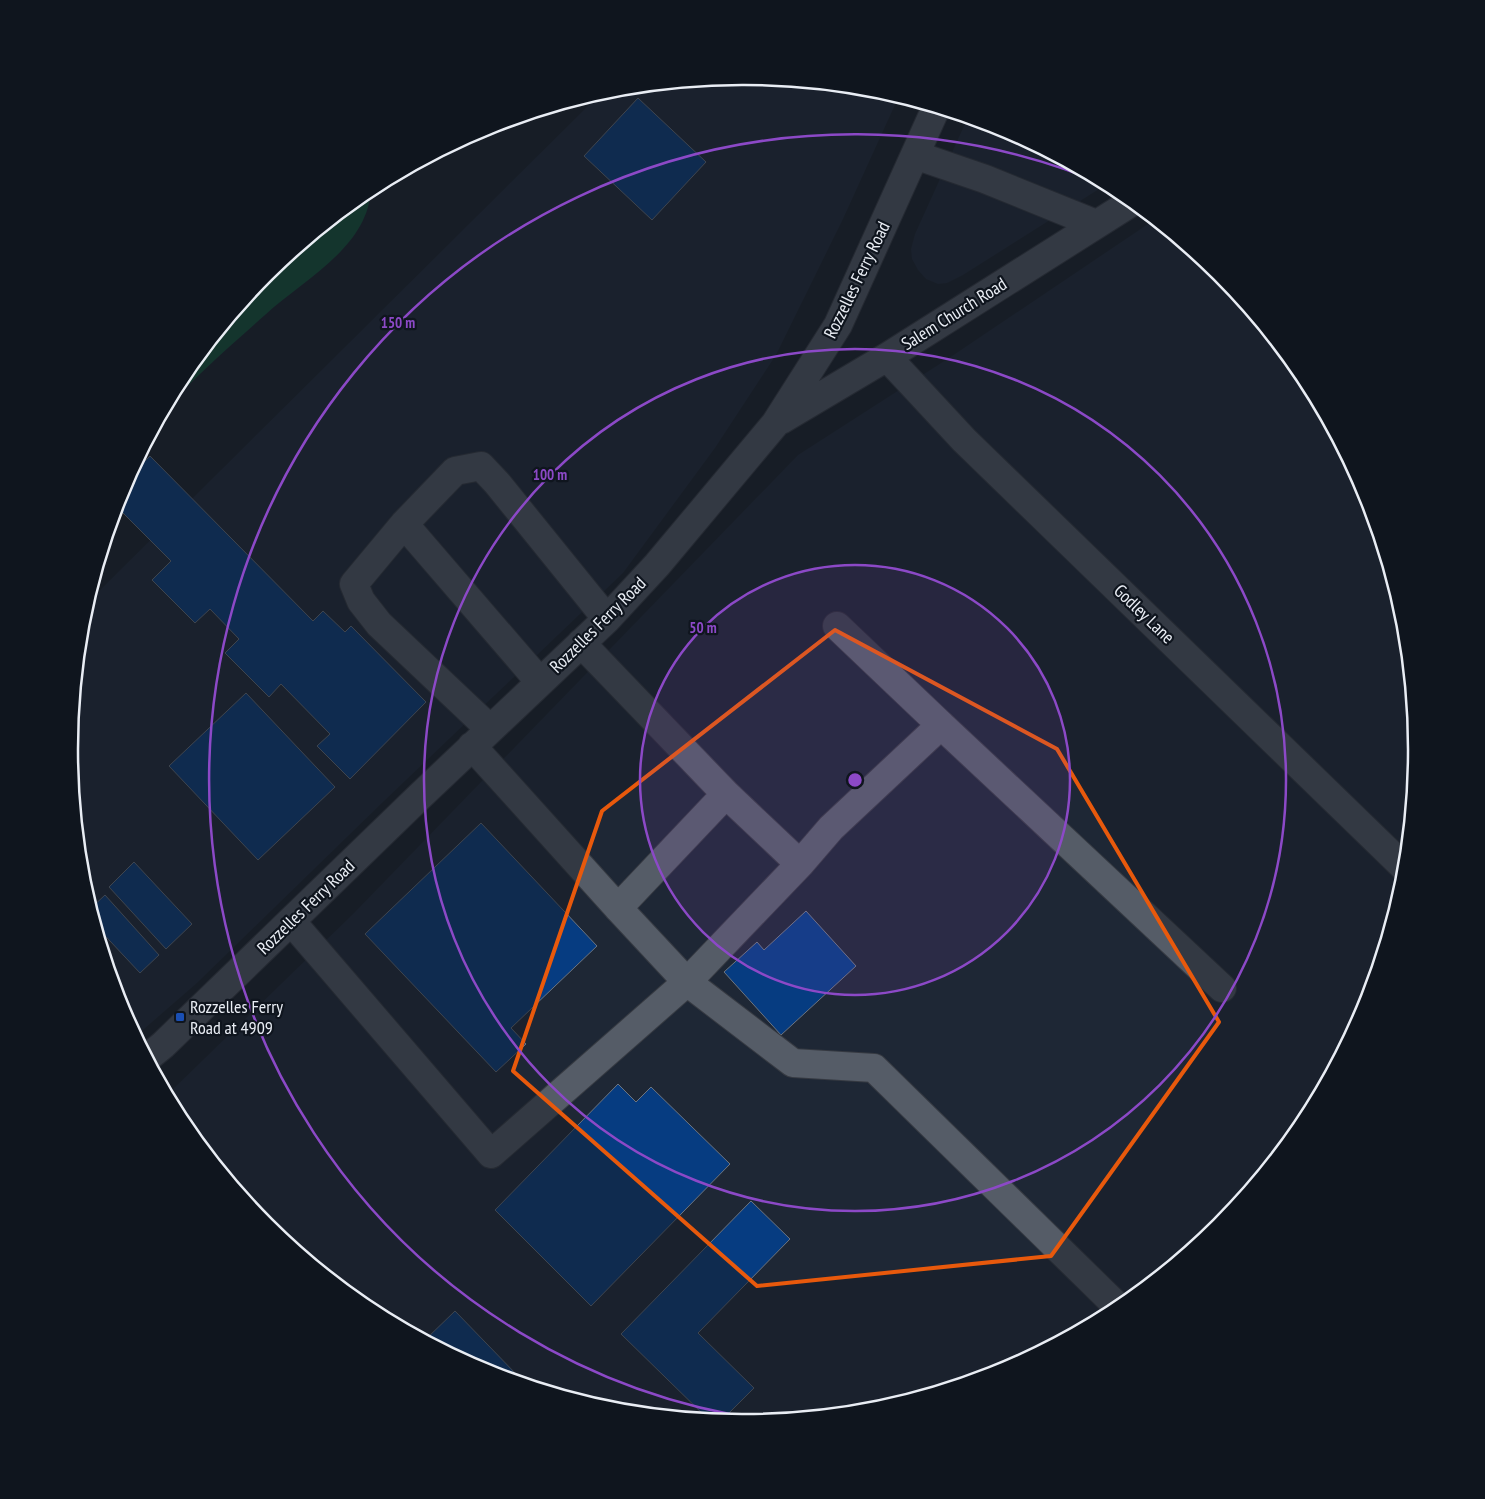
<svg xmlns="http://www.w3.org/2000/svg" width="1485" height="1499" font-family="'PT Sans Narrow',sans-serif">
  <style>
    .built { fill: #1e2735 }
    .green { fill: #105237 }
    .building { fill: #063c81; stroke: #6d7580 }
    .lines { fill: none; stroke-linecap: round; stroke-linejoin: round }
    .minor-casing { stroke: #363a42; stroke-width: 30 }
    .minor { stroke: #555c67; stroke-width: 28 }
    .marked { fill: none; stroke: #e8590c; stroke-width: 4; stroke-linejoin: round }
    .ring { fill: none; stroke: #8c49c7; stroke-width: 2.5 }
    .transit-dot { fill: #1a4fb4; stroke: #0f151e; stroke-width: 2 }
    .labels { text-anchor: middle; stroke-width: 4.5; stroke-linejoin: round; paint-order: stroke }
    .street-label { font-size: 18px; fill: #e9edf4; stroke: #0f151e }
    .poi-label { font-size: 18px; fill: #e9edf4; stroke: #0f151e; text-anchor: start }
    .rim { fill: none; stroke: #e9edf4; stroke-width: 2.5 }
    .centre { fill: #8c49c7; stroke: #0f151e; stroke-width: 2.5 }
    .ring-label { font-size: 15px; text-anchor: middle; font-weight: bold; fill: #8c49c7; stroke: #0f151e; stroke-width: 4.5; stroke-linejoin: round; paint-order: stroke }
  </style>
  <rect width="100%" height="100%" fill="#181e27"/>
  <path class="built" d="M743 76 874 89 899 96 843 219 776 355 715 448 623 573 383 802 197 983 136 1036 120 1007 82 881 69 749 82 618 86 604 603 91 611 89Z
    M968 117 1001 127 1107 184 963 275 947 283 938 284 926 279 918 270 912 259 911 249 915 234Z
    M1154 220 1219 273 1303 375 1365 492 1403 618 1416 749 1403 881 1365 1008 1303 1124 1219 1226 1117 1310 1000 1372 874 1410 742 1423 611 1410 484 1372 368 1310 266 1226 182 1124 167 1095 354 913 798 455 952 356Z"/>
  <path class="green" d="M371 188C369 247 304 279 265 315 230 346 195 377 163 411L182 375 266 273Z"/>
  <path class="building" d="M638 98 706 162 652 220 584 156Z
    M150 456 313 621 323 611 345 632 351 626 426 702 350 779 317 746 330 734 281 684 269 697 225 653 239 639 210 609 195 623 152 580 171 561 116 506 120 491 126 480Z
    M246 693 335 787 258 860 169 766Z
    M481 823 597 946 511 1028 526 1044 496 1072 365 934Z
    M134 862 192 924 166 949 109 887Z
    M105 895 159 955 140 973 95 925 90 909Z
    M806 911 856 966 781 1035 724 972 757 942 764 950Z
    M618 1084 636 1102 651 1087 730 1164 591 1306 495 1210Z
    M751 1201 790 1239 698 1333 754 1388 721 1421 709 1420 621 1334Z
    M455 1311 517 1375 512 1380 484 1372 425 1340Z"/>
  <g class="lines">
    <defs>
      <path id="minor" d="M915 155 985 179 1096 224
        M887 357 964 440 1405 868
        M781 420 887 357 1132 202
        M404 524 540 682
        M581 643 726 794 618 908
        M941 725 1222 988
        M490 729 379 624 361 601 354 584 404 524 455 471 481 466 497 483 607 619
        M472 746 618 908 687 982 793 1063 874 1068 1119 1308
        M726 794 800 864 831 828 941 725 837 626
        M291 921 491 1154 687 982 800 864
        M147 1058 163 1045 419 797 607 619 657 565 775 424 838 325 936 108"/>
    </defs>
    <use href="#minor" class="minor-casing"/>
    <use href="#minor" class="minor"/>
  </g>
  <path d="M0 0H1485V1499H0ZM835 630 1057 749 1219 1022 1051 1256 757 1286 513 1071 602 811Z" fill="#181e27" fill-opacity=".55" fill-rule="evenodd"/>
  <path class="marked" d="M835 630 1057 749 1219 1022 1051 1256 757 1286 513 1071 602 811Z"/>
  <circle cx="855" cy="780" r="215" fill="#8c49c7" fill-opacity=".12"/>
  <g class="ring">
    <circle cx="855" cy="780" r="215"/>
    <circle cx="855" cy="780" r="431"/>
    <path d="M765 1420A646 646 0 1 1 1113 188"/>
  </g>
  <rect class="transit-dot" x="175" y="1012" width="10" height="10" rx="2.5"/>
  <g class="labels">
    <g class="street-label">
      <text transform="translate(857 280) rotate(-64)" y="6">Rozzelles Ferry Road</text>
      <text transform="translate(954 314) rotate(-32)" y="6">Salem Church Road</text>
      <text transform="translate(1144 614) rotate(44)" y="6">Godley Lane</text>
      <text transform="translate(598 625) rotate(-45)" y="6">Rozzelles Ferry Road</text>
      <text transform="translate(306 907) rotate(-44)" y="6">Rozzelles Ferry Road</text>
    </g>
    <g class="poi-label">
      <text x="190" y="1013">Rozzelles Ferry<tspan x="190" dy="21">Road at 4909</tspan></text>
    </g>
  </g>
  <path d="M0 0H1485V1499H0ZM742 85H744A664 664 0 0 1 1408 749V750A664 664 0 0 1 744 1414H742A664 664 0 0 1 78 750V749A664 664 0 0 1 742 85Z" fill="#0f151e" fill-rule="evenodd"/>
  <path class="rim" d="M742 85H744A664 664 0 0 1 1408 749V750A664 664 0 0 1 744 1414H742A664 664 0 0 1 78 750V749A664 664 0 0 1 742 85Z"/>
  <circle cx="855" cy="780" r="8" class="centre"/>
  <g class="ring-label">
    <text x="398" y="328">150 m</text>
    <text x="550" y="480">100 m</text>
    <text x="703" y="633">50 m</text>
  </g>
</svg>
